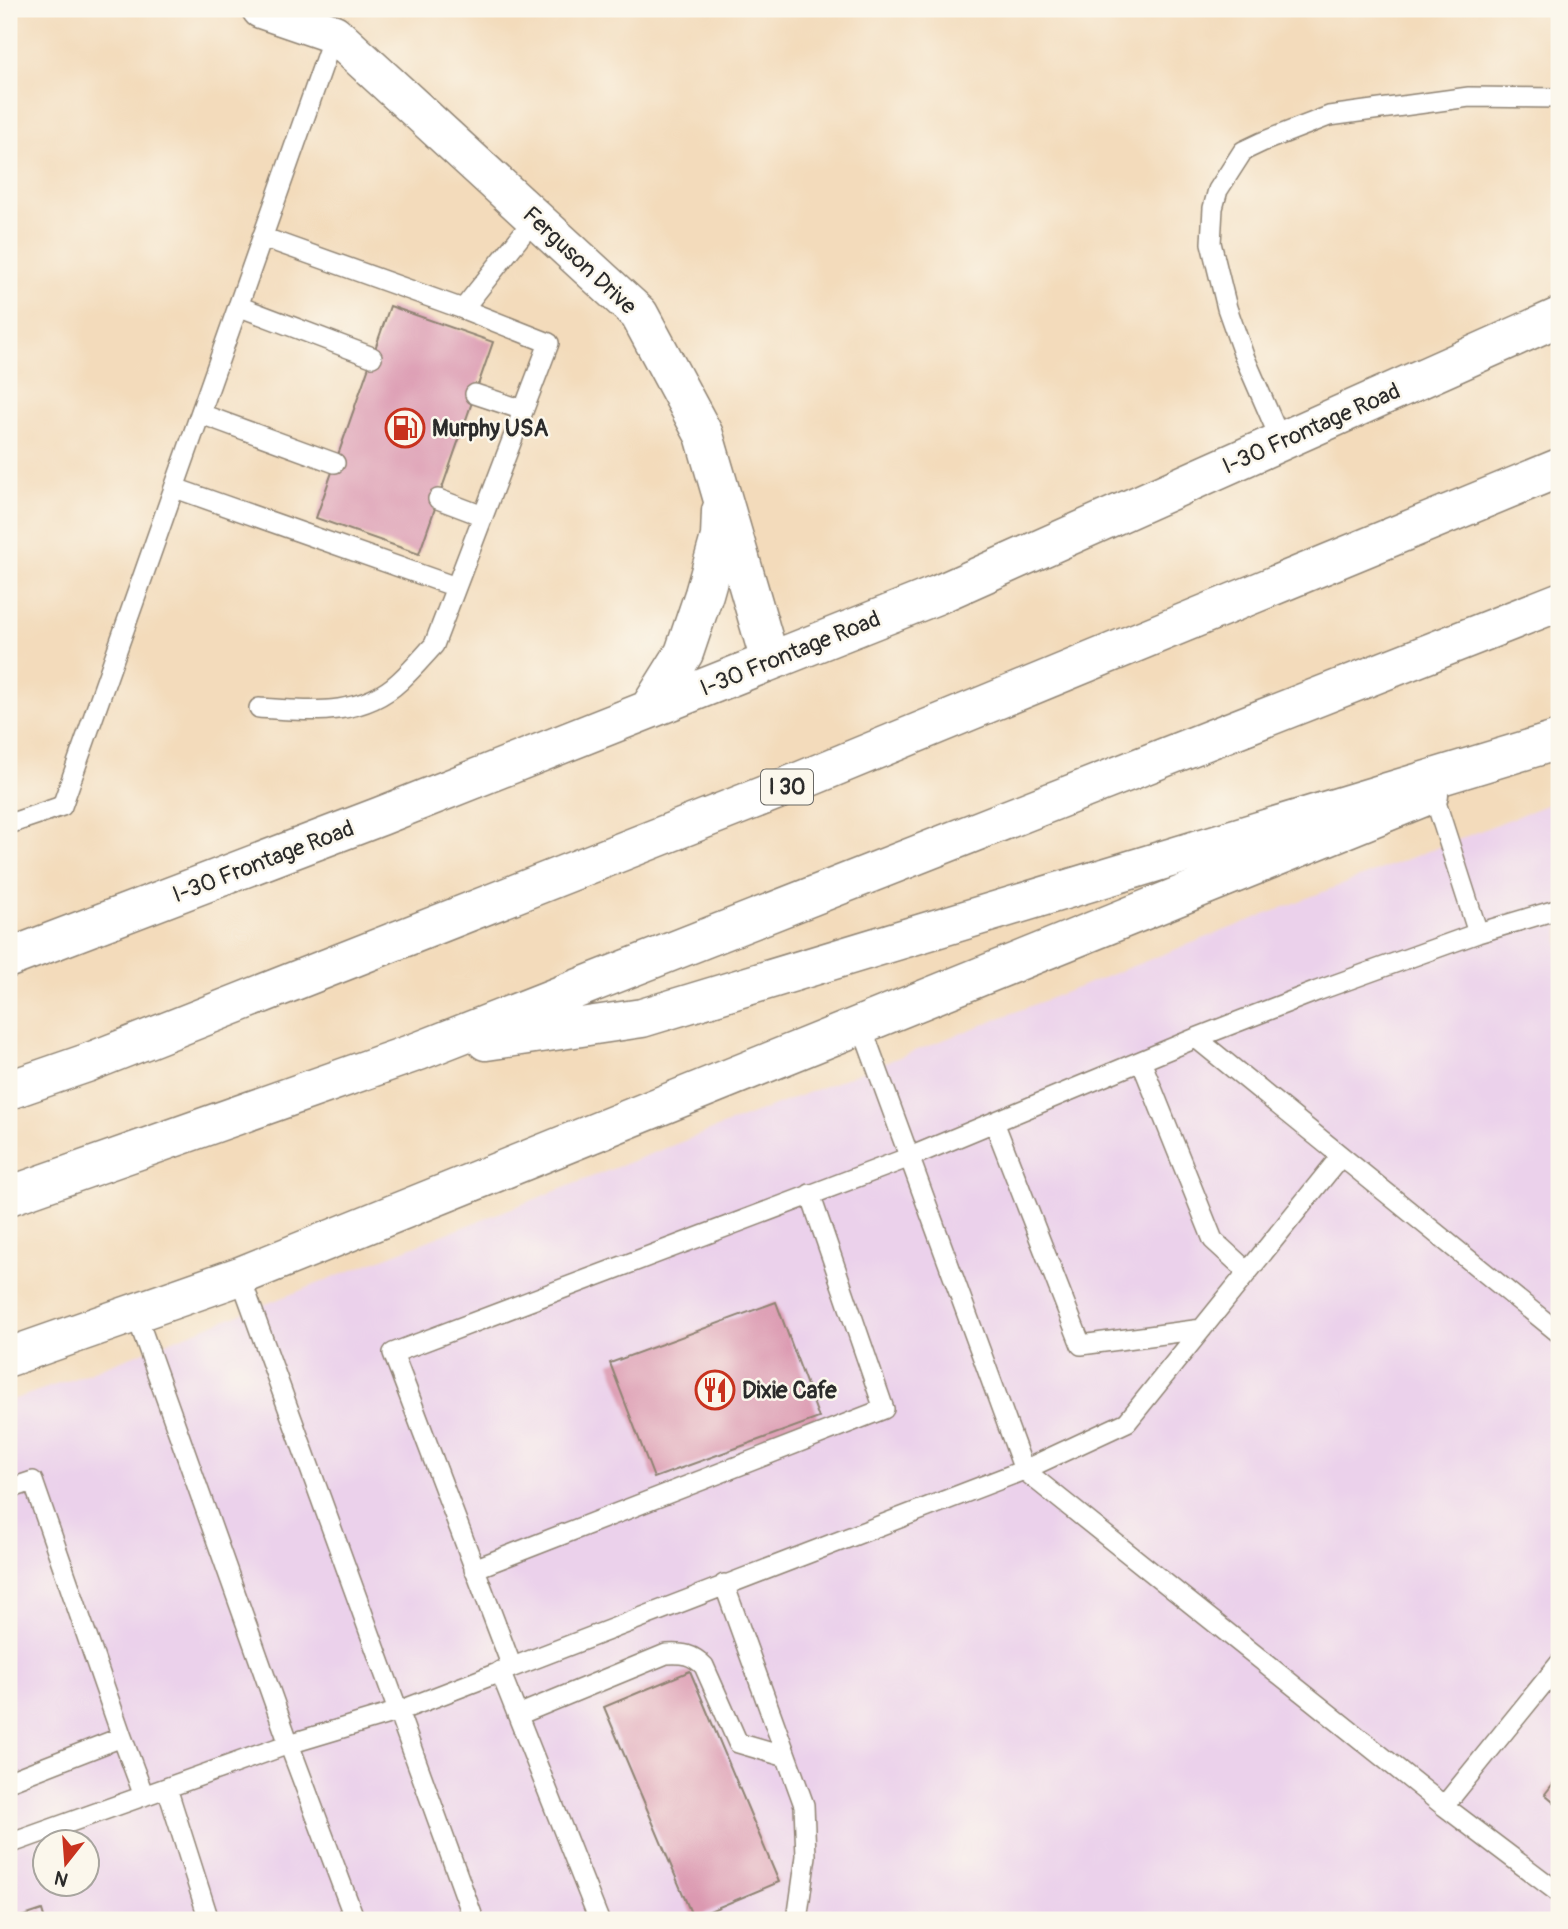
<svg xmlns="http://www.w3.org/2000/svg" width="1568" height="1929" font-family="Pangolin,sans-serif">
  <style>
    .built { fill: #ebd1eb; fill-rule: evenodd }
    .building { fill: #db99b1 }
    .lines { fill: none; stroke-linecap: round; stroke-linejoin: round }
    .lane-casing { stroke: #8f8373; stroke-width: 22 }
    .secondary-casing { stroke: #8f8373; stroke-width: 41 }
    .highway-casing { stroke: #8f8373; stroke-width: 41 }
    .lane { stroke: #fff; stroke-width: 19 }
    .secondary { stroke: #fff; stroke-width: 38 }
    .highway { stroke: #fff; stroke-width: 38 }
    .labels { text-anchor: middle; stroke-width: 5; stroke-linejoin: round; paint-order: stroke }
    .shield { fill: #fbf7ec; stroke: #696865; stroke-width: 2 }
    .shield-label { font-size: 21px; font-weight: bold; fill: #2b2b2b }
    .street-label { font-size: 23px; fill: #2b2b2b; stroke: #fbf7ec }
    .poi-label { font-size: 23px; font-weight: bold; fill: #2b2b2b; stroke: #fbf7ec; text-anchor: start }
  </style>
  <rect width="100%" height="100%" fill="#fbf7ec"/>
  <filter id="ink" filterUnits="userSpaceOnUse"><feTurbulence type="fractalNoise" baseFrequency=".0143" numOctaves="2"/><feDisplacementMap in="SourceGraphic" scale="14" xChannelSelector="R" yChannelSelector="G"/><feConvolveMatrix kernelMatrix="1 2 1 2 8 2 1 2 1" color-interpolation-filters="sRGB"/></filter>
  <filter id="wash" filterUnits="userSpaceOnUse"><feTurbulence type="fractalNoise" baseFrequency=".00686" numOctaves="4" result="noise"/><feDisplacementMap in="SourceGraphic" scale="28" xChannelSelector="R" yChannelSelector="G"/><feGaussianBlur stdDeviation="1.57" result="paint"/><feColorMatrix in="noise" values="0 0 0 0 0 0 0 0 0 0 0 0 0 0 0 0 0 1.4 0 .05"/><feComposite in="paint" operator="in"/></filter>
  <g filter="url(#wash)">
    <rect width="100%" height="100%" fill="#f3dbbb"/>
    <path class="built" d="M1559 800V1920H9V1401L73 1379ZM46 1842H88V1884H46Z"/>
    <g id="blocks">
      <path class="building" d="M390 306 493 342 419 554 316 518Z
        M776 1302 819 1418 654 1478 610 1363Z
        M690 1671 779 1882 693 1918 604 1707Z
        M1559 1776V1806L1545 1794Z
        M42 1910 45 1920H12Z"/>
    </g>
  </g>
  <g filter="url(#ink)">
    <use href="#blocks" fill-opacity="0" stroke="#8f8373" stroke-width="2"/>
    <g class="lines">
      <defs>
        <path id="lane" d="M262 237 463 309
          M238 306 372 357
          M475 394 523 410
          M201 414 335 463
          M1281 441 1244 356 1227 308 1211 243 1213 208 1218 190 1243 151 1262 142 1329 116 1469 97 1559 98
          M175 488 456 587
          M438 499 483 516
          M259 708C308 711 361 718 400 681 412 670 423 657 434 645L549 343 463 309 536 217
          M1433 793 1478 933
          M9 824 62 806 334 34
          M1196 1038 1559 1333
          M1141 1061 1213 1240 1248 1272
          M994 1122 1081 1345 1202 1329
          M1341 1156 1127 1422 1024 1470 1444 1806 1559 1893
          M240 1276 474 1920
          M136 1314 289 1744 355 1920
          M9 1489 33 1481 122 1737 144 1796
          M474 1569 884 1409 810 1194
          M724 1584 804 1805 806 1856 797 1920
          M512 1667 393 1353 910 1157 1196 1038 1317 991 1478 933 1559 909
          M500 1671 599 1920
          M518 1715 666 1654C683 1653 692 1654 704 1666L738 1743 786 1757
          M9 1781 122 1737
          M167 1788 209 1920
          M1444 1806 1559 1664
          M9 1844 289 1744 399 1711 1024 1470 861 1025"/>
        <path id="secondary" d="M261 9 334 34 639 314 704 435 770 661
          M649 709 684 653 704 594 720 537 721 511
          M9 958 381 816 937 595 1559 317
          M9 1357 240 1276 1429 795"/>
        <path id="highway" d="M486 1041 642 1018 1559 740
          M9 1090 87 1063 793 784 1559 468
          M9 1196 419 1051 1559 602"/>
      </defs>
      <use href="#lane" class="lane-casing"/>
      <use href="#secondary" class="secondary-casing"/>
      <use href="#highway" class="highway-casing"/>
      <use href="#lane" class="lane"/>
      <use href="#secondary" class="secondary"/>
      <use href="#highway" class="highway"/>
    </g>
  </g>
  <defs>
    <symbol id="fuel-ring" viewBox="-11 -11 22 22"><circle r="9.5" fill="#fbf7ec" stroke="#c8321e" stroke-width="1.5"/><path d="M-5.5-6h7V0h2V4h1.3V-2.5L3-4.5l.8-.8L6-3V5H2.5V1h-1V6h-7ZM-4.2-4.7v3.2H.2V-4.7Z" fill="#c8321e"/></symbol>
    <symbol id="restaurant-ring" viewBox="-11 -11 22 22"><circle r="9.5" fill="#fbf7ec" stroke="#c8321e" stroke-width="1.5"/><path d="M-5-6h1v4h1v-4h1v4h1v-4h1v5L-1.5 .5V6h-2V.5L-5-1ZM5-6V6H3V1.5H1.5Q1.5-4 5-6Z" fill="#c8321e"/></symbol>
  </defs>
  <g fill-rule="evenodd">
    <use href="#fuel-ring" x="383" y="406" width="44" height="44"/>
    <use href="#restaurant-ring" x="693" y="1368" width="44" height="44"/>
  </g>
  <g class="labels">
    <rect class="shield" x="761" y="769.5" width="52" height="35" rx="5"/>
    <g class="shield-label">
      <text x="787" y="794">I 30</text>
    </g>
    <g class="street-label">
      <text transform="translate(580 260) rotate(43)" y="8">Ferguson Drive</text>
      <text transform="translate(1311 428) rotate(-24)" y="8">I-30 Frontage Road</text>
      <text transform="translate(790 653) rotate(-22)" y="8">I-30 Frontage Road</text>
      <text transform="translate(263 861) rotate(-21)" y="8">I-30 Frontage Road</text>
    </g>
    <g class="poi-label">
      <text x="432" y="436">Murphy USA</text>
      <text x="742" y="1398">Dixie Cafe</text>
    </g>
  </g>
  <rect width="1568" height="1929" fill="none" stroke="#fbf7ec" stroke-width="35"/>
  <g transform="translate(66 1863) rotate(197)"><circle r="33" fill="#fbf7ec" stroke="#a8a59f" stroke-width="2"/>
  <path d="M0-5L12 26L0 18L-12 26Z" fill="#c8321e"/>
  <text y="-10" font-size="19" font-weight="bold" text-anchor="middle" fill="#2b2b2b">N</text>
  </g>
</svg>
